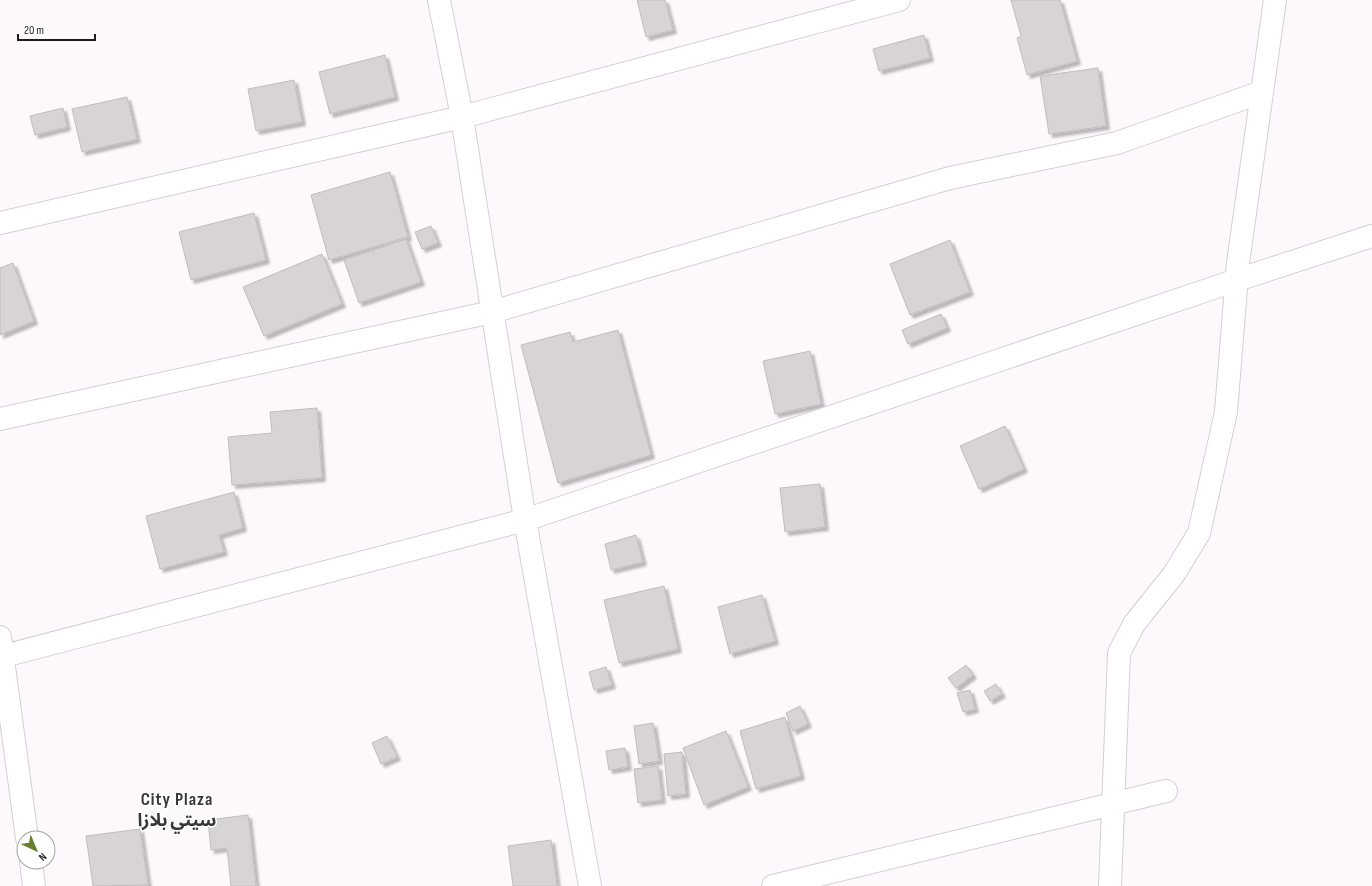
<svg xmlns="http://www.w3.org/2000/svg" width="1372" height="886" font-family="'Sofia Sans Condensed','Noto Sans Arabic',sans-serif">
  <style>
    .building { fill: #d8d3d7; stroke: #c1bcc0; filter: url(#shadow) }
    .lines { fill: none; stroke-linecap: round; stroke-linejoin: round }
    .minor-casing { stroke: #d4cfd3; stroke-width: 24 }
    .minor { stroke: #fff; stroke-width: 22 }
    .labels { text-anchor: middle; stroke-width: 3; stroke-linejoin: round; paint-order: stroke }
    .district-label { font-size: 18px; font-weight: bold; letter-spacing: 1px; fill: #3a363a; stroke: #fff }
  </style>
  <defs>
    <filter id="shadow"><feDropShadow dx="3.5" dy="3.5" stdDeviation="1" flood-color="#0004"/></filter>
  </defs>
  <rect width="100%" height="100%" fill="#fdf8fc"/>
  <path class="building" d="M637 0H665L673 30 646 37Z
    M1011 0H1060L1077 61 1027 75 1017 38 1021 36Z
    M924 35 930 58 879 71 873 49Z
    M385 55 395 97 330 114 319 72Z
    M1098 68 1106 126 1049 134 1040 76Z
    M294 80 302 122 256 131 248 89Z
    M127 97 137 139 82 152 72 109Z
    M63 108 67 127 35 135 30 116Z
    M390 172 408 237 329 260 311 195Z
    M254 213 266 260 191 280 179 232Z
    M431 226 438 243 422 249 415 232Z
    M406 239 421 282 359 303 344 260Z
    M950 240 970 292 910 315 890 264Z
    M322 254 342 304 264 336 243 287Z
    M13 263 34 321 0 335V268Z
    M941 314 947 328 908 344 902 330Z
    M618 330 651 455 558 483 521 345 570 332 573 342Z
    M810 351 821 404 775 414 763 361Z
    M317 408 322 478 232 485 228 437 272 433 270 412Z
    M1005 426 1024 469 979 489 960 446Z
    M820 484 825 527 785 532 780 488Z
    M234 492 243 528 219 535 224 552 160 569 146 516Z
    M636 535 643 562 611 570 605 544Z
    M664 586 678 649 619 663 604 600Z
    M762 595 775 641 730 654 718 607Z
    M966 665 973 675 956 688 948 678Z
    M606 667 612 685 594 690 589 672Z
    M996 684 1002 694 990 701 984 691Z
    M970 690 975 709 963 712 957 693Z
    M800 706 808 724 793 731 786 713Z
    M785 717 801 776 756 789 740 731Z
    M653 723 659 761 639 764 634 726Z
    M726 731 748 787 704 805 683 748Z
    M387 736 397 757 381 764 372 743Z
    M625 748 628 767 609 770 606 751Z
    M682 752 686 794 668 796 664 754Z
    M658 766 662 800 638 803 634 769Z
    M248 815 256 886H231L227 848 211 850 208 820Z
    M140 829 148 885 93 886 86 836Z
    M551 840 557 886H513L508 846Z"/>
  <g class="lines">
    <defs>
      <path id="minor" d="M439 0 462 117 525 520 590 886
        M0 223 462 117 899 0
        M0 419 492 312 950 178 1117 143 1262 92
        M0 637 27 838
        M0 657 525 520 1237 280 1372 236
        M31 862 34 886
        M773 886 1166 791
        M1110 886 1119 653 1134 624 1174 574 1199 533 1226 412 1238 263 1275 0"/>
    </defs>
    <use href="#minor" class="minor-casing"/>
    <use href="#minor" class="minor"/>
  </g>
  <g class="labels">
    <g class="district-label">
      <text x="177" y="805">City Plaza<tspan x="177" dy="21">سيتي بلازا</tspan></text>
    </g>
  </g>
  <g transform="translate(36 850) rotate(136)"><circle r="19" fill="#ffffff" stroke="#a5a4a5"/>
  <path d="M0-3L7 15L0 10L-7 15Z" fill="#687e2f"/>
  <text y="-6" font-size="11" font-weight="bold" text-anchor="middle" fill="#1e1c1d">N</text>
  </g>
  <path d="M18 34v6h77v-6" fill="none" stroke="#1e1c1d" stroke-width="2"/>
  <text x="24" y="34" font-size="12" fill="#1e1c1d" stroke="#ffffff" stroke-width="3" paint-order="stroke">20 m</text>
</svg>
